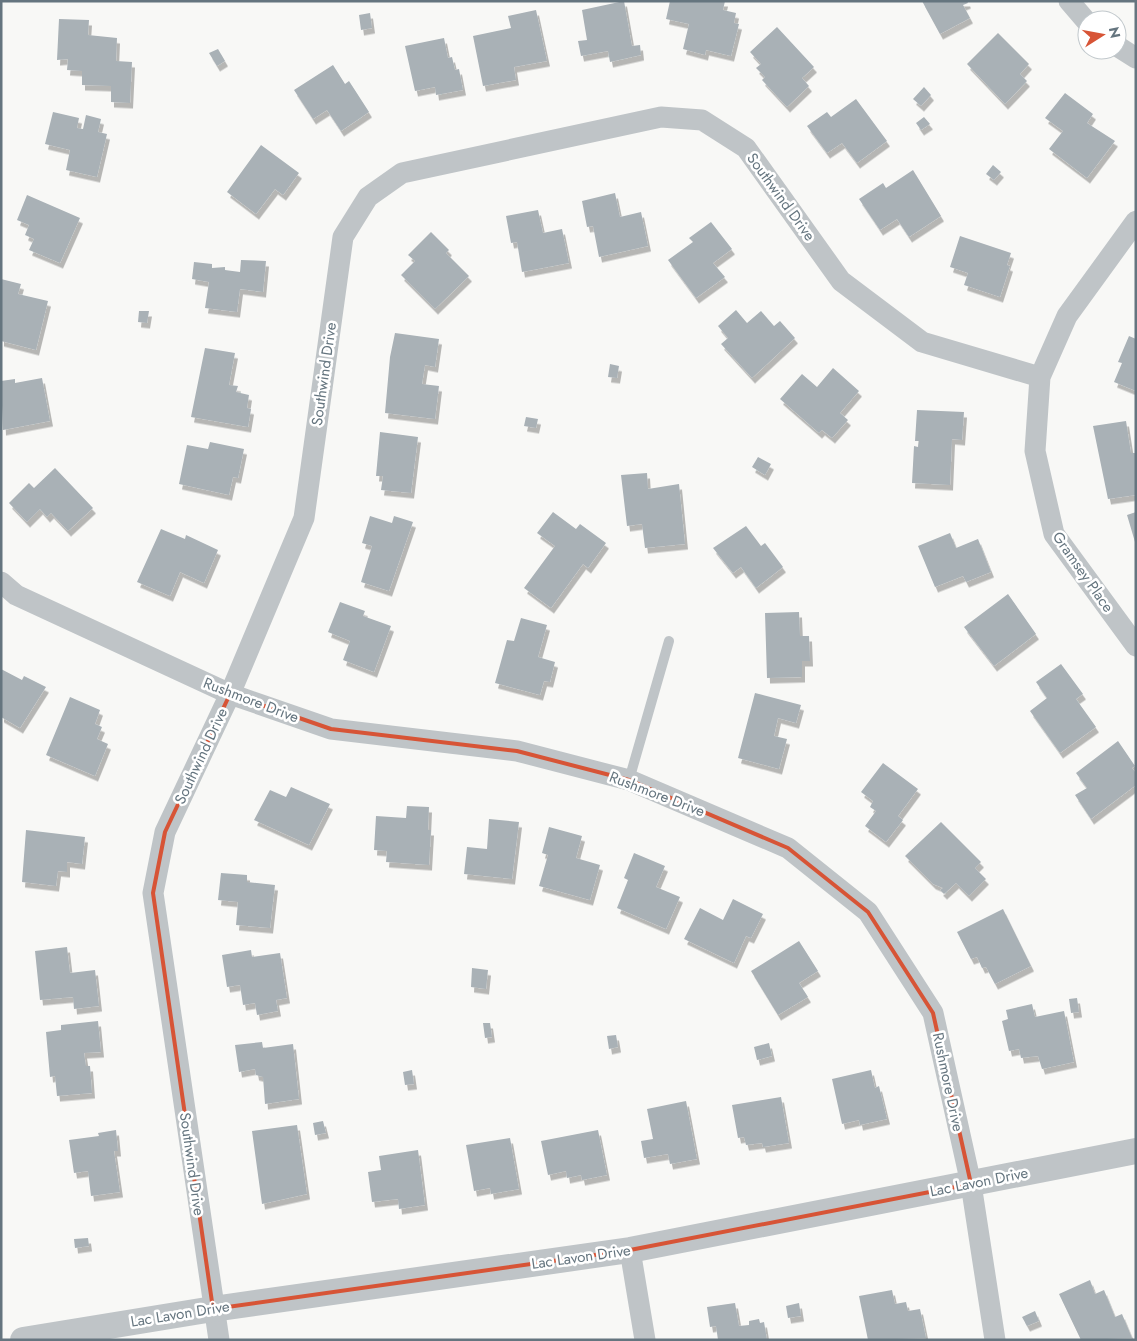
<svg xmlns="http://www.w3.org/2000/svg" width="1137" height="1341" font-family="Jost,sans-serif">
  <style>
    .building { fill: #a9b1b6; filter: url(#shadow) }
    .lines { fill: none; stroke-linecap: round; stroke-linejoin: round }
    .service { stroke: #bfc4c7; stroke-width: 10 }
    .minor { stroke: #bfc4c7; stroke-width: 21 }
    .tertiary { stroke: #bfc4c7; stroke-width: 26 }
    .marked { fill: none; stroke: #d75436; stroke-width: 4; stroke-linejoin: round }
    .labels { text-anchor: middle; stroke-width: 5; stroke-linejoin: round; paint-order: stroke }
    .street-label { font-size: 15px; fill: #65757f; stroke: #fff }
  </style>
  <defs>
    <filter id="shadow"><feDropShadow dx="3" dy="5.5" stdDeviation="0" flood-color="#0004"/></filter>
  </defs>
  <rect width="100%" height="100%" fill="#f8f8f6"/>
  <path class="building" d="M624 1 632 46 640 45 641 55 610 62 608 51 581 56 578 41 587 40 582 10Z
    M670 1H725L723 10 736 13 734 23 739 24 731 56 706 50 705 55 683 49 689 24 666 19Z
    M922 1H967L968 3 963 5 970 18 940 34Z
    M536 10 547 61 514 67 516 80 483 86 473 36 511 28 508 16Z
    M370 13 372 28 361 30 359 15Z
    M59 19 89 20 88 35 117 38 116 61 132 62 130 103 111 102V86L82 85V71L67 70 68 59 57 60Z
    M777 27 814 67 802 78 809 86 787 107 762 80 765 77 756 68 761 64 750 52Z
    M998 33 1029 64 1020 74 1027 81 1005 104 967 64Z
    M444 38 448 58 452 57 455 70 459 69 463 90 436 95 435 87 415 91 405 46Z
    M218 49 225 61 217 66 209 53Z
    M333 65 345 84 349 81 369 112 341 131 327 110 313 119 294 90Z
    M924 87 931 95 921 106 913 99Z
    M1065 93 1093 114 1087 123 1115 141 1087 178 1049 149 1063 131 1045 118Z
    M856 99 887 141 857 163 842 143 827 153 807 126 827 112 831 117Z
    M53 112 79 118 77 128 83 129 86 115 101 119 98 132 107 134 97 177 66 170 70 150 45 144Z
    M924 117 930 124 921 130 916 123Z
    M261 145 299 173 283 195 275 189 256 214 227 192Z
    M993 165 1001 172 994 180 986 174Z
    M913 170 941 216 909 237 897 219 880 230 859 199 883 183 886 188Z
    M615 193 620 217 641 212 648 246 599 257 593 226 587 227 582 201Z
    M27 195 80 218 60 263 29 250 34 239 25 235 29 225 17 220Z
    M538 210 543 233 562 229 569 263 522 272 517 242 511 243 506 216Z
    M711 222 732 249 713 263 725 277 696 298 668 260 693 242 689 238Z
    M431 232 449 250 446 253 469 276 435 309 401 275 415 261 408 255Z
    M960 236 1011 253 1007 265 1010 266 1000 297 964 285 968 273 950 267Z
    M241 260 266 261 263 292 240 289 237 312 205 308 209 282 192 279 194 262 212 264V268L225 267V270L240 272Z
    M1 279 21 284 18 294 48 301 36 350 1 341Z
    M736 310 747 323 761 311 774 326 780 321 795 338 752 378 721 344 728 338 718 326Z
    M139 311H149L147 323 138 322Z
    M395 333 439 339 435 367 425 365 422 384 439 386 435 419 385 413 390 357Z
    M1129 336 1136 339V391L1114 382 1122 363 1118 362Z
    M205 348 235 353 229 385 238 386 236 392 249 395 247 408 251 409 248 427 191 417Z
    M610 364 619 366 617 378 608 377Z
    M833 368 859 391 840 413 848 420 832 438 822 430 819 433 780 399 802 374 817 387Z
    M42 378 50 421 3 430 1 381 15 379V383Z
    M917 410 964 412 962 440 952 439 950 485 912 483 914 446 918 447 919 441H915Z
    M526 417 538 419 536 428 524 426Z
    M1126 421 1131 453H1136V495L1108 499 1093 426Z
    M380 432 418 437 411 493 381 490 383 476H376Z
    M210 442 244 449 238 478 233 477 229 495 179 484 187 445 208 449Z
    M758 457 771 464 765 475 752 467Z
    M55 468 93 508 68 531 51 513 47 517 40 509 27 522 9 503 29 483 34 488Z
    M647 473 648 489 679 484 685 544 645 548 642 524 627 526 621 475Z
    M553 512 576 529 580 524 606 543 588 568 583 564 551 608 524 588 555 546 537 533Z
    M1136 512V542H1135L1127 515Z
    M370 516 392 523 394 516 413 522 389 591 361 582 372 546 362 543Z
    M746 526 761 546 765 543 783 567 756 588 741 567 733 573 713 548Z
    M161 529 185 539 186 535 218 550 204 583 180 572 170 596 137 582Z
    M950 533 956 548 978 539 991 572 966 582 963 576 935 587 918 546Z
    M1008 594 1036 634 994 666 964 627Z
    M340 602 365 611 363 616 391 626 374 672 343 660 350 641 328 632Z
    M799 612 800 636H809L810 661H802V677L767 678 765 613Z
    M521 618 547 625 538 657 555 662 550 682 544 681 540 695 495 683 507 640 514 641Z
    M1061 664 1083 694 1076 699 1096 727 1060 753 1030 711 1047 698 1036 682Z
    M1 669 22 680 24 676 46 687 20 728 1 717Z
    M755 693 801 705 796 723 778 718 774 736 787 739 779 769 738 758Z
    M70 697 100 710 95 724 102 727 97 739 108 744 95 776 46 755Z
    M1118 741 1135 766 1132 768 1136 773V785L1091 819 1075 795 1087 788 1076 773Z
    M883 763 918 789 898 816 903 820 886 842 865 826 876 811 870 807 873 801 861 792Z
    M291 787 330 804 309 845 254 820 270 790 286 797Z
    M407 806 429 807 428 830H431L429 865 386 862 387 851 374 850 376 816 406 818Z
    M489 819 519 822 512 879 464 874 467 847 487 849Z
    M941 822 981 862 975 868 986 879 969 896 956 883 944 894 940 890 943 888 933 884 905 856Z
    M549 827 582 836 576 858 600 865 590 900 539 886 548 855 542 853Z
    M26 830 85 837 82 864 67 862V872L58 871 56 886 22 882Z
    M634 853 665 866 656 887 680 897 666 929 617 908 628 880 624 878Z
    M221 873 247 875V882L275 885 270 928 236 925 238 902 218 900Z
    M733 899 763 914 751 938 746 936 734 963 684 939 700 908 723 920Z
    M1003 909 1031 966 995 984 986 967 982 968 977 957 971 959 957 932Z
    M799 941 818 971 799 983 808 997 778 1015 751 971Z
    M67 947 70 973 95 970 99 1006 74 1009 73 997 40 1000 35 951Z
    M251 950 252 957 280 953 287 998 276 1000 278 1011 257 1015 255 1003 243 1005 240 985 227 987 222 955Z
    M472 968 488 970 486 989 471 987Z
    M1077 998 1079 1012 1071 1013 1069 999Z
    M1032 1004 1035 1017 1064 1011 1074 1062 1042 1069 1038 1056 1021 1058 1019 1049 1009 1051 1002 1021 1008 1019 1006 1010Z
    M98 1021 101 1052 84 1053 86 1066H90L92 1093 57 1096 55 1076 50 1077 46 1032 61 1030V1025Z
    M483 1023H490L492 1037 485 1038Z
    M616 1035 618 1047 609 1049 607 1036Z
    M262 1042 263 1048 293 1044 299 1099 265 1104 263 1077 256 1075 255 1069 239 1072 235 1045Z
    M769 1043 772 1056 757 1060 754 1047Z
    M412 1070 414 1084 405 1085 403 1072Z
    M871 1070 875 1088 879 1086 887 1119 860 1125 859 1120 842 1124 832 1079Z
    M781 1097 789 1143 763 1147 762 1143 746 1145 744 1137 738 1138 732 1105Z
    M686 1101 697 1159 670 1164 668 1154 644 1158 641 1141 653 1139 647 1109Z
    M323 1121 326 1133 315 1135 313 1123Z
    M297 1125 307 1194 262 1204 252 1131Z
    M116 1130 118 1151H114L120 1192 91 1196 88 1171 74 1173 69 1140 99 1136 98 1133Z
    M598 1130 607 1175 582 1180 581 1175 567 1178 566 1171 548 1175 541 1141Z
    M510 1138 519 1189 491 1194 490 1188 474 1191 466 1145Z
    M418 1150 425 1205 399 1209 398 1199 372 1202 368 1172 381 1170 379 1156Z
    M88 1238 89 1246 75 1248 74 1239Z
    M1090 1280 1095 1294 1104 1290 1115 1317 1122 1314 1132 1338 1081 1340 1059 1294Z
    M892 1290 895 1304 906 1302 908 1311 920 1309 926 1338 868 1340 859 1296Z
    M735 1303 739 1326 749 1325V1321L759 1319 760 1323 764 1322 767 1340H718L716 1326 710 1327 707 1307Z
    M799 1303 801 1316 788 1318 786 1306Z
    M1035 1311 1039 1321 1027 1326 1022 1317Z"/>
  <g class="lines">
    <path class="service" d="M629 780 669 641"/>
    <path class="minor" d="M1069 1 1087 22
      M1117 46 1136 58
      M1136 221 1067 316 1040 377 1035 451 1054 534 1136 646
      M1 582 16 595 230 694 331 729 517 751 629 780 788 848 868 912 933 1013 971 1184 995 1340
      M630 1250 645 1340
      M219 1340 153 893 165 832 230 694 304 518 343 237 368 197 402 173 661 117 702 120 746 148 841 281 922 342 1040 377"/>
    <path class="tertiary" d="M23 1340 213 1309 630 1250 1136 1151"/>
  </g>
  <path class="marked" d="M230 694 331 729 517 751 629 780 788 848 868 912 933 1013 971 1184 630 1250 213 1309 153 893 165 832Z"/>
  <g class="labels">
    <g class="street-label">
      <text transform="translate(781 197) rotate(54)" y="5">Southwind Drive</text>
      <text transform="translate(324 374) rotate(-82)" y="5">Southwind Drive</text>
      <text transform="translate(1083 572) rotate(55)" y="5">Gramsey Place</text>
      <text transform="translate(251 700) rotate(21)" y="5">Rushmore Drive</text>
      <text transform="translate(201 756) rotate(-65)" y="5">Southwind Drive</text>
      <text transform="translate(657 794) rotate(21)" y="5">Rushmore Drive</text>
      <text transform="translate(948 1082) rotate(78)" y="5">Rushmore Drive</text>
      <text transform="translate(192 1164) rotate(82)" y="5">Southwind Drive</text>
      <text transform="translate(979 1182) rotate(-11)" y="5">Lac Lavon Drive</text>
      <text transform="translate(581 1257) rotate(-8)" y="5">Lac Lavon Drive</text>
      <text transform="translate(180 1314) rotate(-9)" y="5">Lac Lavon Drive</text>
    </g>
  </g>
  <rect width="1137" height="1341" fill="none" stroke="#65757f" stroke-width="5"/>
  <g transform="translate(1102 35) rotate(79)"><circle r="24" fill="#ffffff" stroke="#c1c8cc"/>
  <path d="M0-4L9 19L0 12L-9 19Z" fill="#d75436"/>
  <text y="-8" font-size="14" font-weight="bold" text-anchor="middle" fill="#65757f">N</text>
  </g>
</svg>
